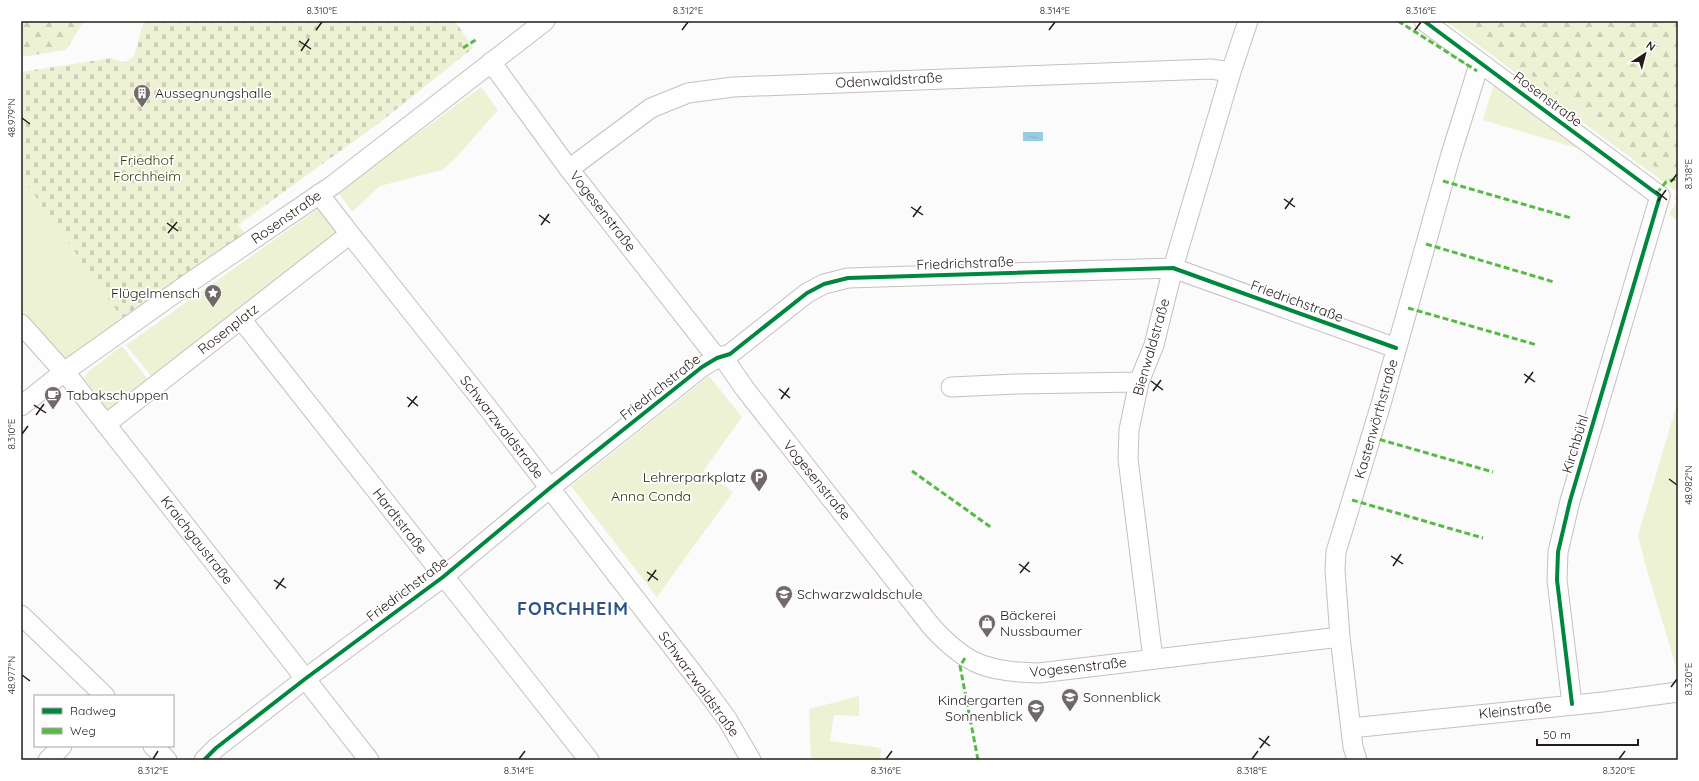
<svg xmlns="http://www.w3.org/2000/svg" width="1699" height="781" font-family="Quicksand,sans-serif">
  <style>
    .green { fill: #eef2d4 }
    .forest { fill: url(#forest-firs) }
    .cemetery { fill: url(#cemetery-stones) }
    .water { fill: url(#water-ripples) }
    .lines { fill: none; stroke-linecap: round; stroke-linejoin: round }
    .minor-casing { stroke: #c6c0be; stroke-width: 21 }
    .minor { stroke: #fefefe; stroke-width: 19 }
    .quiet { stroke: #58b947; stroke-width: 3; stroke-dasharray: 6 3; stroke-linecap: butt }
    .cycleway-casing { stroke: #fff; stroke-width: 6 }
    .cycleway { stroke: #00873e; stroke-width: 4 }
    .ticks { fill: none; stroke: #251b17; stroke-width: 1.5 }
    .labels { text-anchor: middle; stroke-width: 3.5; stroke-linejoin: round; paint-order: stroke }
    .street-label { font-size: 14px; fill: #251b17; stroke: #fff }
    .poi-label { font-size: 14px; fill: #251b17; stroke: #fff; text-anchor: start }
    .park-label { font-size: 14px; fill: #343802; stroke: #fff }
    .district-label { font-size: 18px; font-weight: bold; letter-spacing: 1px; fill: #2c5288; stroke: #fff }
    .neatline { fill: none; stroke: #251b17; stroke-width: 1.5 }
    .ticks-label { font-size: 10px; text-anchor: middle; fill: #251b17 }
  </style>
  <defs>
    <pattern id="forest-firs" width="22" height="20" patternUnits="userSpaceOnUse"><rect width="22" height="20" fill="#eef2d4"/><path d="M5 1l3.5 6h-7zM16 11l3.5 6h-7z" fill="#cccfb5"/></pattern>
    <pattern id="cemetery-stones" width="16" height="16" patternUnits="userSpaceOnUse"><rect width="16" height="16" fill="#eef2d4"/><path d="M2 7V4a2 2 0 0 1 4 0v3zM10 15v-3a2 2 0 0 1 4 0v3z" fill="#cccfb5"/></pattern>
    <pattern id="water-ripples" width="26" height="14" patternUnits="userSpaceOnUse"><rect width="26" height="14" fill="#97cce3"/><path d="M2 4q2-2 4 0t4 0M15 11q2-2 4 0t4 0" fill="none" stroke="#82afc2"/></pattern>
  </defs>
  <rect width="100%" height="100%" fill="#fbfbfb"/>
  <path class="green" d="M1446 21H1458L1662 172 1678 170V221L1669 214 1678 201 1674 198 1677 192Z
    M1494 83 1578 145 1577 148 1483 120Z
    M481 87 498 110 456 158 442 170 380 186 352 212 338 192Z
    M21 176 122 318 66 362 21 310Z
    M319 208 339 235 155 381 126 345Z
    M122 346 149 381 108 411 84 378 89 371Z
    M709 376 742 417 703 471 733 492 657 597 571 486Z
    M1678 400V685L1676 667 1646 567 1638 535Z
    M859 696V716L834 715 830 741 881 748 880 760H811L809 709Z"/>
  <path class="forest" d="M21 21H84L66 50 21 57Z
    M1458 21H1678V170L1662 172Z"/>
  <path class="cemetery" d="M144 21H455L473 48 379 123 238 225 245 234 122 318 21 176V72L112 58 124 63 134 56Z"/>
  <path class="water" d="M1023 132H1043V141H1023Z"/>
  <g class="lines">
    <defs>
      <path id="minor" d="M1424 21 1660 196 1570 501 1558 552 1557 580 1572 704
        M491 62 569 169 717 358
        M569 169 651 108 688 93 733 87 1211 69 1231 72
        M319 194 350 234 484 403 702 685 727 719 751 760
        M241 319 589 760
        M21 324 72 381 369 760
        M722 356 745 389 931 626C966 665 988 672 1039 673L1340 637
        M951 387 1016 384 1139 382
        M21 406 64 372 192 281 333 185 545 21
        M106 424 350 234
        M21 615 105 696
        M1153 659 1128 459 1129 430 1139 382 1154 345 1173 268 1231 72 1248 21
        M1351 728 1603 702 1678 692
        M153 746 167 760
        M48 760 62 746
        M204 760 216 748 305 679 443 577 550 488 702 367 717 358 730 354 807 293 824 284 848 278 1173 268 1396 348
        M1357 760 1353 747 1340 637 1335 570 1336 552 1381 404 1451 154 1477 71 1482 64"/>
    </defs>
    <use href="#minor" class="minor-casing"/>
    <use href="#minor" class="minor"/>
    <path class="quiet" d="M1398 21 1477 71
      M463 48 477 39
      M1443 181 1571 218
      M1657 193 1666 182 1678 178
      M1426 244 1554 282
      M1408 308 1537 345
      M1371 437 1493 472
      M912 471 992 528
      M1352 500 1483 538
      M965 658 960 666 978 760"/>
    <defs>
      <path id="cycleway" d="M1424 21 1660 196 1570 501 1558 552 1557 580 1572 704
        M204 760 216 748 305 679 443 577 550 488 702 367 717 358 730 354 807 293 824 284 848 278 1173 268 1396 348"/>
    </defs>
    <use href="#cycleway" class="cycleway-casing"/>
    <use href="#cycleway" class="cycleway"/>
  </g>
  <path class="ticks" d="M316 30 322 22M682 30 688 22M1049 30 1055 22M1415 30 1421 22M299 41 311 49M301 51 309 39M22 118 30 124M1671 182 1677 174M1656 191 1667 200M1284 199 1295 207M1658 201 1666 190M911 207 923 215M1285 209 1293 198M539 215 550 223M913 217 921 206M167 223 178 231M541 225 549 214M168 233 177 222M1524 374 1535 382M1151 381 1163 390M1525 383 1533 372M779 389 790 398M1153 391 1161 380M407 397 418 406M781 399 789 388M34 405 46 413M408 407 417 396M36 415 44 404M22 434 28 426M1669 479 1677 485M1391 556 1403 564M1019 564 1030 572M1393 566 1401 554M647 572 658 580M1020 573 1029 562M274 580 286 588M648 581 656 570M276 589 284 578M22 675 30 681M1671 687 1677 679M1259 738 1270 746M1260 748 1269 736M153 759 158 751M519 759 525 751M886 759 892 751M1252 759 1258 751M1619 759 1625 751"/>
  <defs>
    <symbol id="building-pin" viewBox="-11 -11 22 30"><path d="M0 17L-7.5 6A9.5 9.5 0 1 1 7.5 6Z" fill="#706967" stroke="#fff"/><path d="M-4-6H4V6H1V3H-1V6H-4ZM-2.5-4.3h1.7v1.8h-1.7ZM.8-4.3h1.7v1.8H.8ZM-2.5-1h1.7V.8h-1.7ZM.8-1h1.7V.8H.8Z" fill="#fff"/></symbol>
    <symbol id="sight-pin" viewBox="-11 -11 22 30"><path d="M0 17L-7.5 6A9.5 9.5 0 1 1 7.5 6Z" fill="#706967" stroke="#fff"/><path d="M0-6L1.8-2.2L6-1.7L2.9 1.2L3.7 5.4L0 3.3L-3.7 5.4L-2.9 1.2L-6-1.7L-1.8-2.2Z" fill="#fff"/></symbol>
    <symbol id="cafe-pin" viewBox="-11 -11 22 30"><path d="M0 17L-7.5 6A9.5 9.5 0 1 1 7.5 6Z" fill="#706967" stroke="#fff"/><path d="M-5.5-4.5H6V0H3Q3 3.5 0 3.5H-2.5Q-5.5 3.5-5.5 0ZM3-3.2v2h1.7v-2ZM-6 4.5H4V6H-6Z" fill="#fff"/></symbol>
    <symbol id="parking-pin" viewBox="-11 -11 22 30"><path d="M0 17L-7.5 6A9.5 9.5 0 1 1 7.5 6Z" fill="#706967" stroke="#fff"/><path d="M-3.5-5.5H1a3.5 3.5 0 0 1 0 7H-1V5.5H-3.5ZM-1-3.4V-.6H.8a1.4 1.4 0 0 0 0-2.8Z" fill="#fff"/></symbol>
    <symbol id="school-pin" viewBox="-11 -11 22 30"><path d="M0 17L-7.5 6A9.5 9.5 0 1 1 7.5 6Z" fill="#706967" stroke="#fff"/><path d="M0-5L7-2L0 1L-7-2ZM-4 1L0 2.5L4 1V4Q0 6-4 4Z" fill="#fff"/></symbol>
    <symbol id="shop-pin" viewBox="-11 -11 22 30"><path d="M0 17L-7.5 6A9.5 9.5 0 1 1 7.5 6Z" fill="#706967" stroke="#fff"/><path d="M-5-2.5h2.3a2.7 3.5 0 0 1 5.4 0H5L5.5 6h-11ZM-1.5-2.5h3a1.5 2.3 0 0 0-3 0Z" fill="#fff"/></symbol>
  </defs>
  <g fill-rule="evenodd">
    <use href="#building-pin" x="132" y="83" width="20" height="27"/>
    <use href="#sight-pin" x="203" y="283" width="20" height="27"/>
    <use href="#cafe-pin" x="43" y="385" width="20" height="27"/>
    <use href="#parking-pin" x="749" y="467" width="20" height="27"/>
    <use href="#school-pin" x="774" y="584" width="20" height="27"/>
    <use href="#shop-pin" x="977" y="613" width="20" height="27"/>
    <use href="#school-pin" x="1060" y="687" width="20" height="27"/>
    <use href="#school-pin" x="1026" y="698" width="20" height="27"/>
  </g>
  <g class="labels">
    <g class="street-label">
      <text transform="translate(889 80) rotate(-3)" y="5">Odenwaldstraße</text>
      <text transform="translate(1548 99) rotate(37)" y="5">Rosenstraße</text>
      <text transform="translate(603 211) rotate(52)" y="5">Vogesenstraße</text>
      <text transform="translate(286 217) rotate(-35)" y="5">Rosenstraße</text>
      <text transform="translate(965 263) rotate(-2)" y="5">Friedrichstraße</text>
      <text transform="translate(1297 301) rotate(20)" y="5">Friedrichstraße</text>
      <text transform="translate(228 329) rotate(-38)" y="5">Rosenplatz</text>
      <text transform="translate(1151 347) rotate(-74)" y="5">Bienwaldstraße</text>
      <text transform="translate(660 387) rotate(-38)" y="5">Friedrichstraße</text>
      <text transform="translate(1376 419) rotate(-74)" y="5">Kastenwörthstraße</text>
      <text transform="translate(502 427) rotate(52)" y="5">Schwarzwaldstraße</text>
      <text transform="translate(1575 444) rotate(-73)" y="5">Kirchbühl</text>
      <text transform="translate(817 480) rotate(51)" y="5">Vogesenstraße</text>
      <text transform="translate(400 521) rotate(52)" y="5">Hardtstraße</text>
      <text transform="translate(197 540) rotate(52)" y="5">Kraichgaustraße</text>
      <text transform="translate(407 589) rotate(-37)" y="5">Friedrichstraße</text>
      <text transform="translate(1078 667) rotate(-6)" y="5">Vogesenstraße</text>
      <text transform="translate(699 684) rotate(54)" y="5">Schwarzwaldstraße</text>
      <text transform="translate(1515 710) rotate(-6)" y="5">Kleinstraße</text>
    </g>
    <g class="poi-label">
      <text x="155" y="98">Aussegnungshalle</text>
      <text x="200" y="298" text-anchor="end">Flügelmensch</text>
      <text x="66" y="400">Tabakschuppen</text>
      <text x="746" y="482" text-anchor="end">Lehrerparkplatz</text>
      <text x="797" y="599">Schwarzwaldschule</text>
      <text x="1000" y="620">Bäckerei<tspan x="1000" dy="16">Nussbaumer</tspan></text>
      <text x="1083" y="702">Sonnenblick</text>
      <text x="1023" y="705" text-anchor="end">Kindergarten<tspan x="1023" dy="16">Sonnenblick</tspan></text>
    </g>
    <g class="park-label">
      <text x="147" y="165">Friedhof<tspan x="147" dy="16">Forchheim</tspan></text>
      <text x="651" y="501">Anna Conda</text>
    </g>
    <g class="district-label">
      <text x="573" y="615">FORCHHEIM</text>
    </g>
  </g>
  <rect width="1699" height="781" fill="none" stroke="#ffffff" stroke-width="44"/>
  <rect x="34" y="695" width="140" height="52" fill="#ffffff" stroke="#a8a4a2"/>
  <rect x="42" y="708" width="20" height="6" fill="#00873e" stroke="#a8a4a2"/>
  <text x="70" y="715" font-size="12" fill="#251b17">Radweg</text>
  <rect x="42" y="728" width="20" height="6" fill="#58b947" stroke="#a8a4a2"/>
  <text x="70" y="735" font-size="12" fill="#251b17">Weg</text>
  <g transform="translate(1645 54) rotate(36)" stroke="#ffffff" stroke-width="3" paint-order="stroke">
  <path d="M0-3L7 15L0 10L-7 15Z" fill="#251b17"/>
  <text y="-6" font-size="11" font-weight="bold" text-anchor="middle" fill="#251b17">N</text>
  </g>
  <path d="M1537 739v6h101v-6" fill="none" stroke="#251b17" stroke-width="2"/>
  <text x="1543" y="739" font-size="12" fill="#251b17" stroke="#ffffff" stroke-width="3" paint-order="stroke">50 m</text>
  <rect x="22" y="22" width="1655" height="737" class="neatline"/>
  <g class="ticks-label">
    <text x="322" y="14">8.310°E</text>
    <text x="688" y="14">8.312°E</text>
    <text x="1055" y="14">8.314°E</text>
    <text x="1421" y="14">8.316°E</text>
    <text transform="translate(11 118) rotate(-90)" y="4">48.979°N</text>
    <text transform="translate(1688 174) rotate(-90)" y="4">8.318°E</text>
    <text transform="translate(11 434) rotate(-90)" y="4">8.310°E</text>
    <text transform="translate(1688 485) rotate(-90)" y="4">48.982°N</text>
    <text transform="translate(11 675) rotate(-90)" y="4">48.977°N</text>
    <text transform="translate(1688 679) rotate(-90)" y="4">8.320°E</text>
    <text x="153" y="774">8.312°E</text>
    <text x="519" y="774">8.314°E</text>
    <text x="886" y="774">8.316°E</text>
    <text x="1252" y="774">8.318°E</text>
    <text x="1619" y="774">8.320°E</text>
  </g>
</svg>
